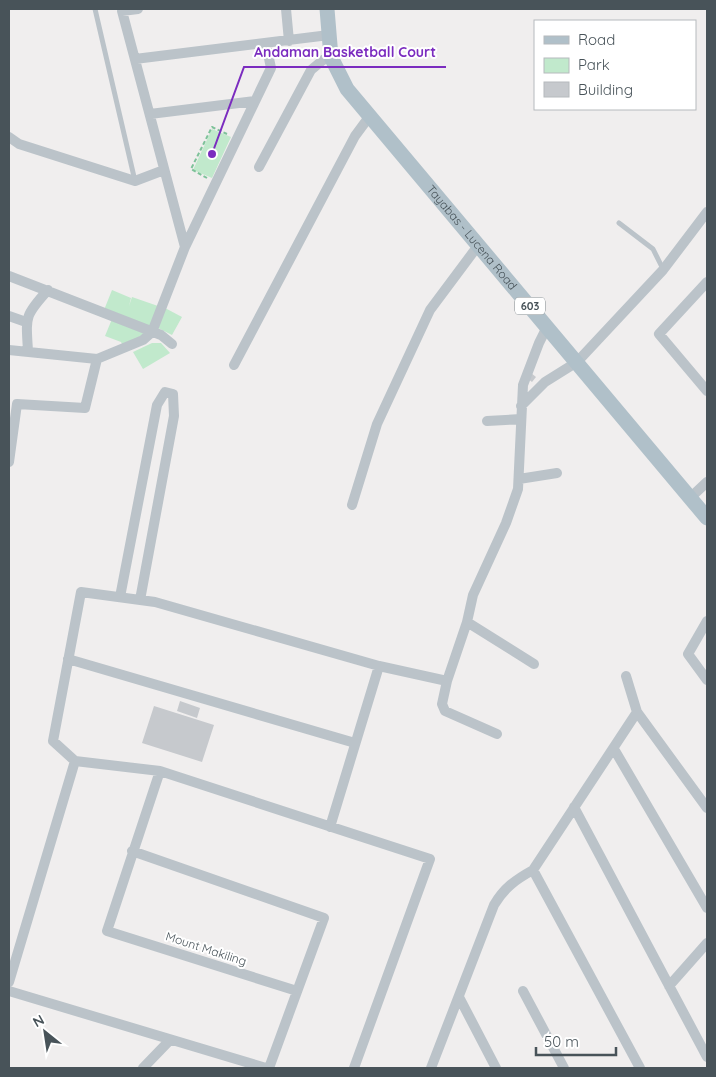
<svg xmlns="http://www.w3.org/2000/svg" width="716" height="1077" font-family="Quicksand,sans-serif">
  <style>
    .green { fill: #c1e9cc }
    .building { fill: #c6c9cd }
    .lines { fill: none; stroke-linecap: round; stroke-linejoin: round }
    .path { stroke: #7dc299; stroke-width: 2; stroke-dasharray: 4 2.5; stroke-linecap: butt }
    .lane { stroke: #bbc3c9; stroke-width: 5 }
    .street { stroke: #bbc3c9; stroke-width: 10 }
    .primary { stroke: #b0c0c9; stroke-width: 15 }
    .labels { text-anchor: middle; stroke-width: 4; stroke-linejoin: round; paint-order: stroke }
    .shield { fill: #fff; stroke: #7f878b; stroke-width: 1 }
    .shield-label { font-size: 11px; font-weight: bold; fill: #485359 }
    .street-label { font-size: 12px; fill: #485359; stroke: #fff }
    .leader { fill: none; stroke: #7b2cbf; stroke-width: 2 }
    .callout-dot { fill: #7b2cbf; stroke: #fff; stroke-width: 2 }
    .callout-label { font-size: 14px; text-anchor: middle; font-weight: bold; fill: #7b2cbf; stroke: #fff; stroke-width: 4; stroke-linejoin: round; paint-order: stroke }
  </style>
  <rect width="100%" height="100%" fill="#f0eeee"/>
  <path class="green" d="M212 129 231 137 212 178 193 170Z
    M112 290 131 298 129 306 132 297 158 306 149 328 104 310Z
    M165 308 182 317 172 335 156 327Z
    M112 319 150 331 123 346 121 342 105 336Z
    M152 343H161L170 353 143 369 133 352Z"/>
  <path class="building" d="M531 373 536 377 532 382 527 378Z
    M180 701 200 708 197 718 177 711Z
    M154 706 214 725 202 762 142 743Z"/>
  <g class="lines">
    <path class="path" d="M207 178 191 169 212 127 227 134"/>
    <path class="lane" d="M95 9 135 181
      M619 223 653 249 663 269"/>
    <path class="street" d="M138 9 122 11 185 247
      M286 9 289 41
      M135 59 329 35
      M150 114 255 101
      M9 137 19 144 135 181 164 170
      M259 167 311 70 323 60 331 57
      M9 276 161 335 172 344
      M707 282 659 334 707 391
      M9 316 26 322
      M9 350 97 359 143 340 152 332 185 247 271 68 266 44
      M28 351C26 317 24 316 48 290
      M234 365 355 136 369 117
      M521 406 545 382 577 362 663 270 707 212
      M487 421 521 419
      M9 462 17 404 85 408 97 359
      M519 479 557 473
      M690 498 707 482
      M352 505 377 424 430 310 474 251 480 246
      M120 597 157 405 165 392 173 394 174 416 140 600
      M707 621 688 654 707 680
      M467 622 534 664
      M68 659 355 743
      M626 676 637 712 707 808
      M447 681 442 704 445 711 497 734
      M614 749 707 908
      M160 771 107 931 297 991
      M574 807 707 1057
      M330 827 379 666
      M132 851 324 918 269 1068
      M533 870 640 1068
      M9 982 75 761
      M669 986 707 943
      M9 991 266 1068
      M523 991 564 1068
      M459 997 496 1068
      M143 1068 170 1040
      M354 1068 430 859 160 771 75 761 53 741 81 592 155 602 379 666 447 681 467 622 473 595 506 523 518 489 523 385 539 343 547 327
      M431 1068 494 905C504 888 515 880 533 870L637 712"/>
    <path class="primary" id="s1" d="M327 9 331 57 347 89 707 518"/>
  </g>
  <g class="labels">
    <rect class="shield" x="515" y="297.5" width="30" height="17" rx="4"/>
    <g class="shield-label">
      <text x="530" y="310">603</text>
    </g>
    <g class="street-label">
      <text dy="4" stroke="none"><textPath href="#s1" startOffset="278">Tayabas - Lucena Road</textPath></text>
      <text transform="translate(206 949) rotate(18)" y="4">Mount Makiling</text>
    </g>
  </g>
  <path class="leader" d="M212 154L244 67H446"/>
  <circle class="callout-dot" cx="212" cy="154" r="5"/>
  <g class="callout-label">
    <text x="345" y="57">Andaman Basketball Court</text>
  </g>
  <rect width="716" height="1077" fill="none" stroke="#485359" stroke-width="20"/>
  <rect x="534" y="20" width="162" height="90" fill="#ffffff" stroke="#b6babd"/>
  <rect x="544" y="36" width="25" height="8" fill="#b0c0c9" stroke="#b6babd"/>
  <text x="578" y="45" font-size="15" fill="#485359">Road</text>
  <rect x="544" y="58" width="25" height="15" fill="#c1e9cc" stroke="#b6babd"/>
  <text x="578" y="70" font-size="15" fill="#485359">Park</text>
  <rect x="544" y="82" width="25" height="15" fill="#c6c9cd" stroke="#b6babd"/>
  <text x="578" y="95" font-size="15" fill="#485359">Building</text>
  <g transform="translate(45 1032) rotate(330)" stroke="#ffffff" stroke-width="4" paint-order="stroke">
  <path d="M0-4L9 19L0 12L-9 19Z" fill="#485359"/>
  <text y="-8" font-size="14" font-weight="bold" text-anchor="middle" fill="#485359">N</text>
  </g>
  <path d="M536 1047v8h80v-8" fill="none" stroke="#485359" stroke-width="2.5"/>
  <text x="544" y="1047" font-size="15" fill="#485359" stroke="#ffffff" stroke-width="4" paint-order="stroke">50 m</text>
</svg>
